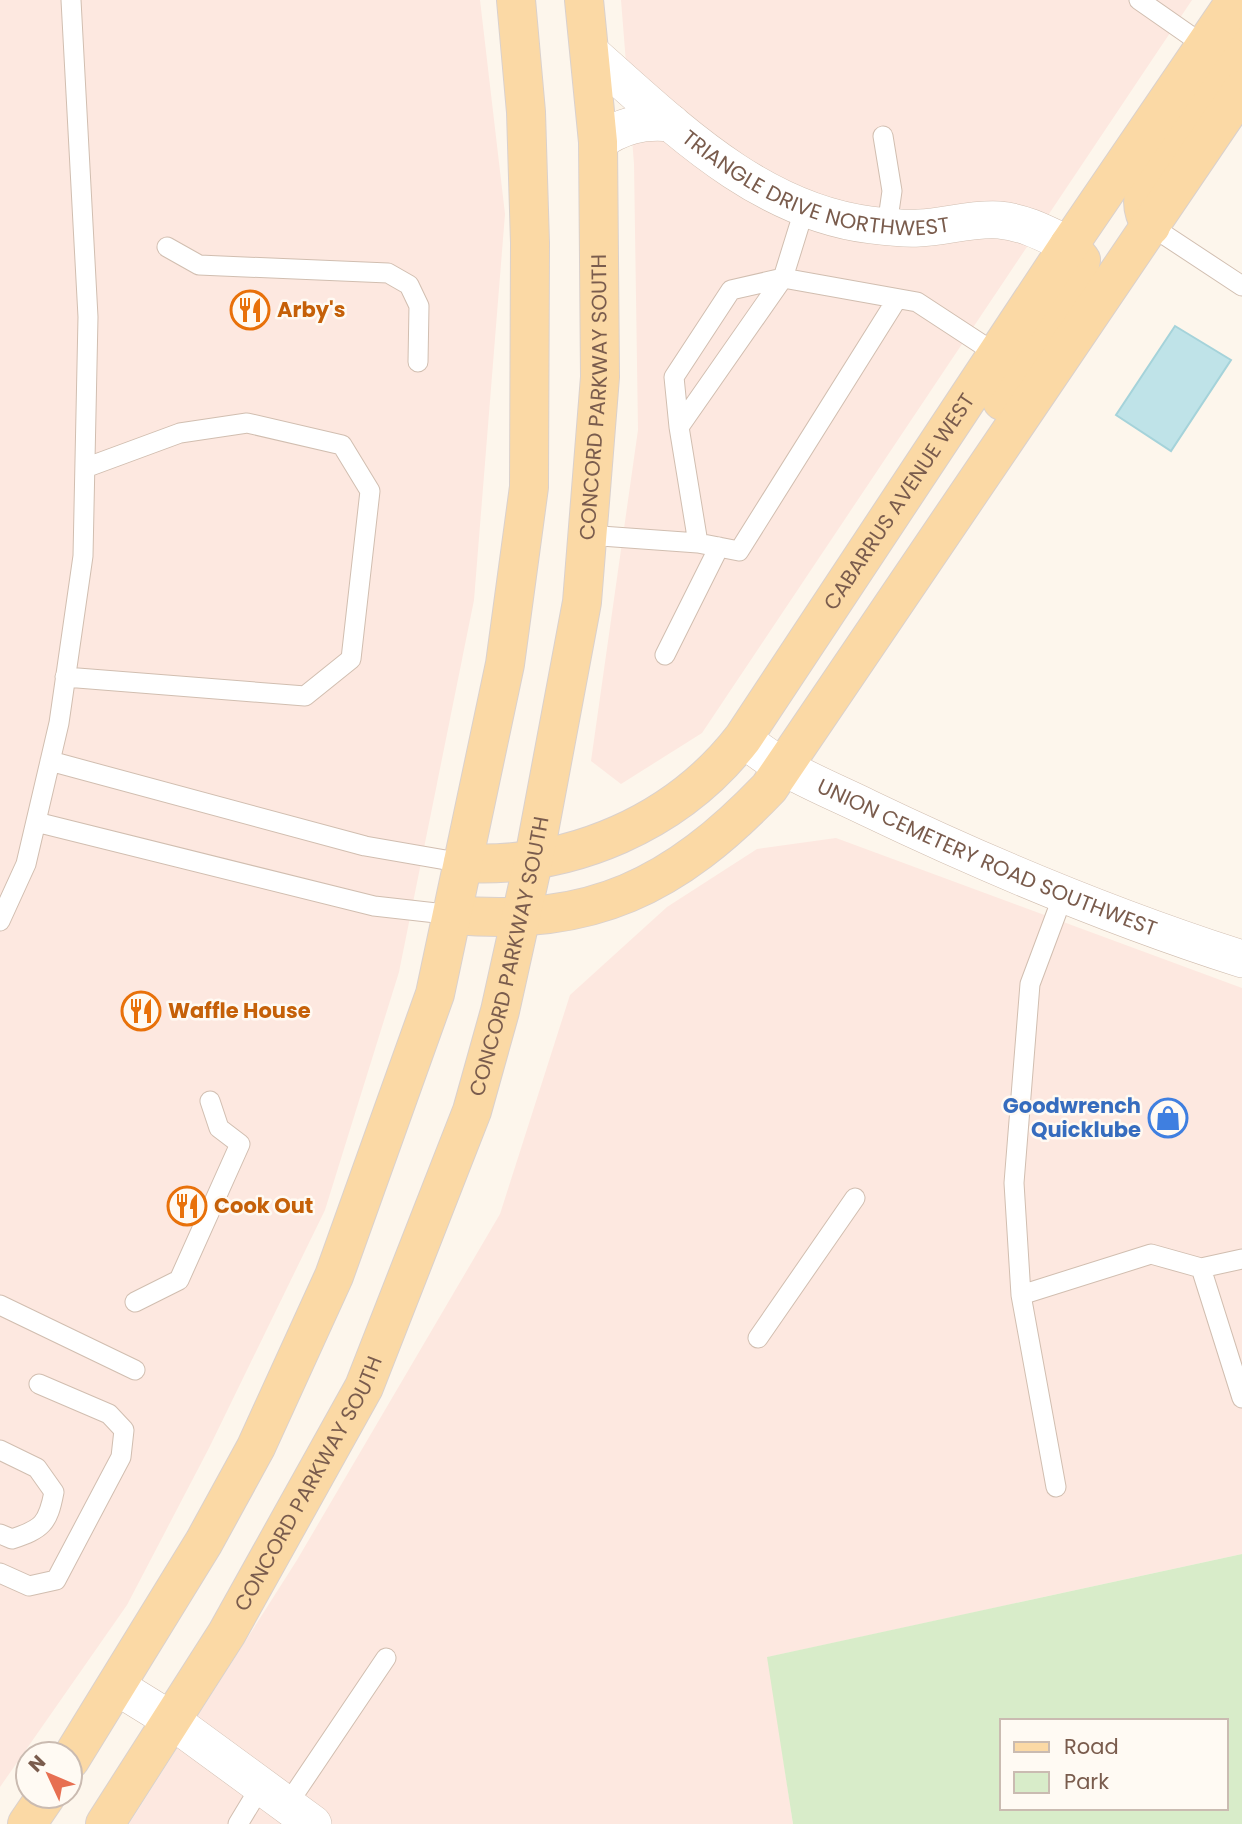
<svg xmlns="http://www.w3.org/2000/svg" width="1242" height="1824" font-family="Poppins,sans-serif">
  <style>
    .commercial { fill: #fde8e0 }
    .green { fill: #d8ecc9; fill-rule: evenodd }
    .water { fill: #bfe3e8; stroke: #a5d3da; stroke-width: 2 }
    .lines { fill: none; stroke-linecap: round; stroke-linejoin: round }
    .service-casing { stroke: #d1beb0; stroke-width: 21 }
    .minor-casing { stroke: #d1beb0; stroke-width: 38 }
    .primary-casing { stroke: #dad1cd; stroke-width: 40 }
    .service { stroke: #fff; stroke-width: 19 }
    .minor { stroke: #fff; stroke-width: 37 }
    .primary { stroke: #fbd9a5; stroke-width: 38 }
    .labels { text-anchor: middle; stroke-width: 5; stroke-linejoin: round; paint-order: stroke }
    .street-label { font-size: 21px; fill: #7a5c4d; stroke: #fffaf3 }
    .food-label { font-size: 21px; font-weight: bold; fill: #c56008; stroke: #fffaf3; text-anchor: start }
    .shop-label { font-size: 21px; font-weight: bold; fill: #366cbe; stroke: #fffaf3; text-anchor: end }
  </style>
  <rect width="100%" height="100%" fill="#fdf6ec"/>
  <path class="commercial" d="M0 0H480L505 214 474 600 399 972 325 1210 209 1448 127 1605 0 1787Z
    M621 0H1192L702 733 621 784 591 761 638 430 634 164Z
    M836 838 1242 988V1554L768 1657 793 1824H129L297 1560 500 1214 570 995 667 907 757 849Z"/>
  <path class="green" d="M1242 1554V1824H793L767 1657ZM1002 1721H1226V1808H1002Z"/>
  <path class="water" d="M1175 326 1231 360 1171 451 1116 415Z"/>
  <g class="lines">
    <defs>
      <path id="service" d="M1139 0 1205 46
        M883 136 892 191 887 226
        M805 207 783 278 917 302 998 355
        M1151 226 1242 286
        M167 247 199 265 388 273 409 285 419 306 418 362
        M679 427 783 278
        M587 535 698 543 739 551 897 299
        M698 543 679 427 674 377 731 290 783 278
        M665 655 719 547
        M65 677 305 696 351 659 370 491 342 445 247 423 180 433 85 468
        M50 761 365 846 463 863
        M36 822 374 906 454 915
        M0 921 26 864 59 723 83 556 88 317 71 0
        M1242 1259 1201 1268 1242 1398
        M1021 1295 1151 1254 1201 1268
        M135 1302 179 1280 240 1144 219 1128 210 1101
        M0 1305 135 1370
        M758 1338 855 1198
        M0 1450 37 1468 54 1492C48 1524 42 1529 12 1539L0 1534
        M1056 1487 1021 1295 1014 1183 1030 984 1064 893
        M0 1573 29 1586 56 1580 121 1457 124 1430 109 1414 39 1384
        M287 1805 386 1658
        M238 1824 261 1786"/>
      <g id="minor">
        <path id="s1" d="M590 52C672 124 757 211 871 225 887 227 904 229 919 228 945 227 972 218 999 220 1024 222 1046 234 1069 245"/>
        <path d="M598 142C621 126 642 120 671 123"/>
        <path id="s2" d="M743 738C779 770 825 787 868 808 989 866 1114 918 1242 959"/>
        <path d="M116 1686 171 1720 313 1824"/>
      </g>
      <g id="primary">
        <path d="M1151 226C1139 207 1142 195 1151 175L1242 40"/>
        <path d="M1002 401 1075 285 1081 260 1069 245"/>
        <path id="s3" d="M463 863C571 869 677 823 743 738L1069 245 1236 0"/>
        <path d="M454 915C592 927 674 887 769 788L1242 90"/>
        <path d="M70 1760 204 1542 256 1447 334 1276 435 994 505 664 529 487 530 243 526 112 516 0"/>
        <path d="M27 1824 46 1796"/>
        <path id="s4" d="M105 1824 227 1633 364 1387 472 1111 500 1011 534 858 582 602 600 377 598 142 584 0"/>
      </g>
    </defs>
    <use href="#service" class="service-casing"/>
    <use href="#minor" class="minor-casing"/>
    <use href="#primary" class="primary-casing"/>
    <use href="#service" class="service"/>
    <use href="#minor" class="minor"/>
    <use href="#primary" class="primary"/>
  </g>
  <defs>
    <symbol id="restaurant-ring" viewBox="-11 -11 22 22"><circle r="9.5" fill="#fffaf3" stroke="#e8710a" stroke-width="1.5"/><path d="M-5-6h1v4h1v-4h1v4h1v-4h1v5L-1.5 .5V6h-2V.5L-5-1ZM5-6V6H3V1.5H1.5Q1.5-4 5-6Z" fill="#e8710a"/></symbol>
    <symbol id="shop-ring" viewBox="-11 -11 22 22"><circle r="9.5" fill="#fffaf3" stroke="#3f7fe0" stroke-width="1.5"/><path d="M-5-2.5h2.3a2.7 3.5 0 0 1 5.4 0H5L5.5 6h-11ZM-1.5-2.5h3a1.5 2.3 0 0 0-3 0Z" fill="#3f7fe0"/></symbol>
  </defs>
  <g fill-rule="evenodd">
    <use href="#restaurant-ring" x="228" y="288" width="44" height="44"/>
    <use href="#restaurant-ring" x="119" y="989" width="44" height="44"/>
    <use href="#shop-ring" x="1146" y="1096" width="44" height="44"/>
    <use href="#restaurant-ring" x="165" y="1184" width="44" height="44"/>
  </g>
  <g class="labels">
    <g class="street-label">
      <text dy="7" stroke="none"><textPath href="#s1" startOffset="270">TRIANGLE DRIVE NORTHWEST</textPath></text>
      <text dy="7" stroke="none"><textPath href="#s4" startOffset="1531">CONCORD PARKWAY SOUTH</textPath></text>
      <text dy="7" stroke="none"><textPath href="#s3" startOffset="602">CABARRUS AVENUE WEST</textPath></text>
      <text dy="7" stroke="none"><textPath href="#s2" startOffset="273">UNION CEMETERY ROAD SOUTHWEST</textPath></text>
      <text dy="7" stroke="none"><textPath href="#s4" startOffset="964">CONCORD PARKWAY SOUTH</textPath></text>
      <text dy="7" stroke="none"><textPath href="#s4" startOffset="397">CONCORD PARKWAY SOUTH</textPath></text>
    </g>
    <g class="food-label">
      <text x="277" y="317">Arby's</text>
      <text x="168" y="1018">Waffle House</text>
      <text x="214" y="1213">Cook Out</text>
    </g>
    <g class="shop-label">
      <text x="1141" y="1113">Goodwrench<tspan x="1141" dy="24">Quicklube</tspan></text>
    </g>
  </g>
  <rect x="1000" y="1719" width="228" height="91" fill="#fffaf3" stroke="#cabbb1" stroke-width="2"/>
  <rect x="1014" y="1742" width="35" height="10" fill="#fbd9a5" stroke="#cabbb1" stroke-width="2"/>
  <text x="1064" y="1754" font-size="21" fill="#7a5c4d">Road</text>
  <rect x="1014" y="1772" width="35" height="21" fill="#d8ecc9" stroke="#cabbb1" stroke-width="2"/>
  <text x="1064" y="1789" font-size="21" fill="#7a5c4d">Park</text>
  <g transform="translate(49 1775) rotate(314)"><circle r="33" fill="#fffaf3" stroke="#cabbb1" stroke-width="2"/>
  <path d="M0-5L12 26L0 18L-12 26Z" fill="#e76f51"/>
  <text y="-10" font-size="19" font-weight="bold" text-anchor="middle" fill="#7a5c4d">N</text>
  </g>
</svg>
